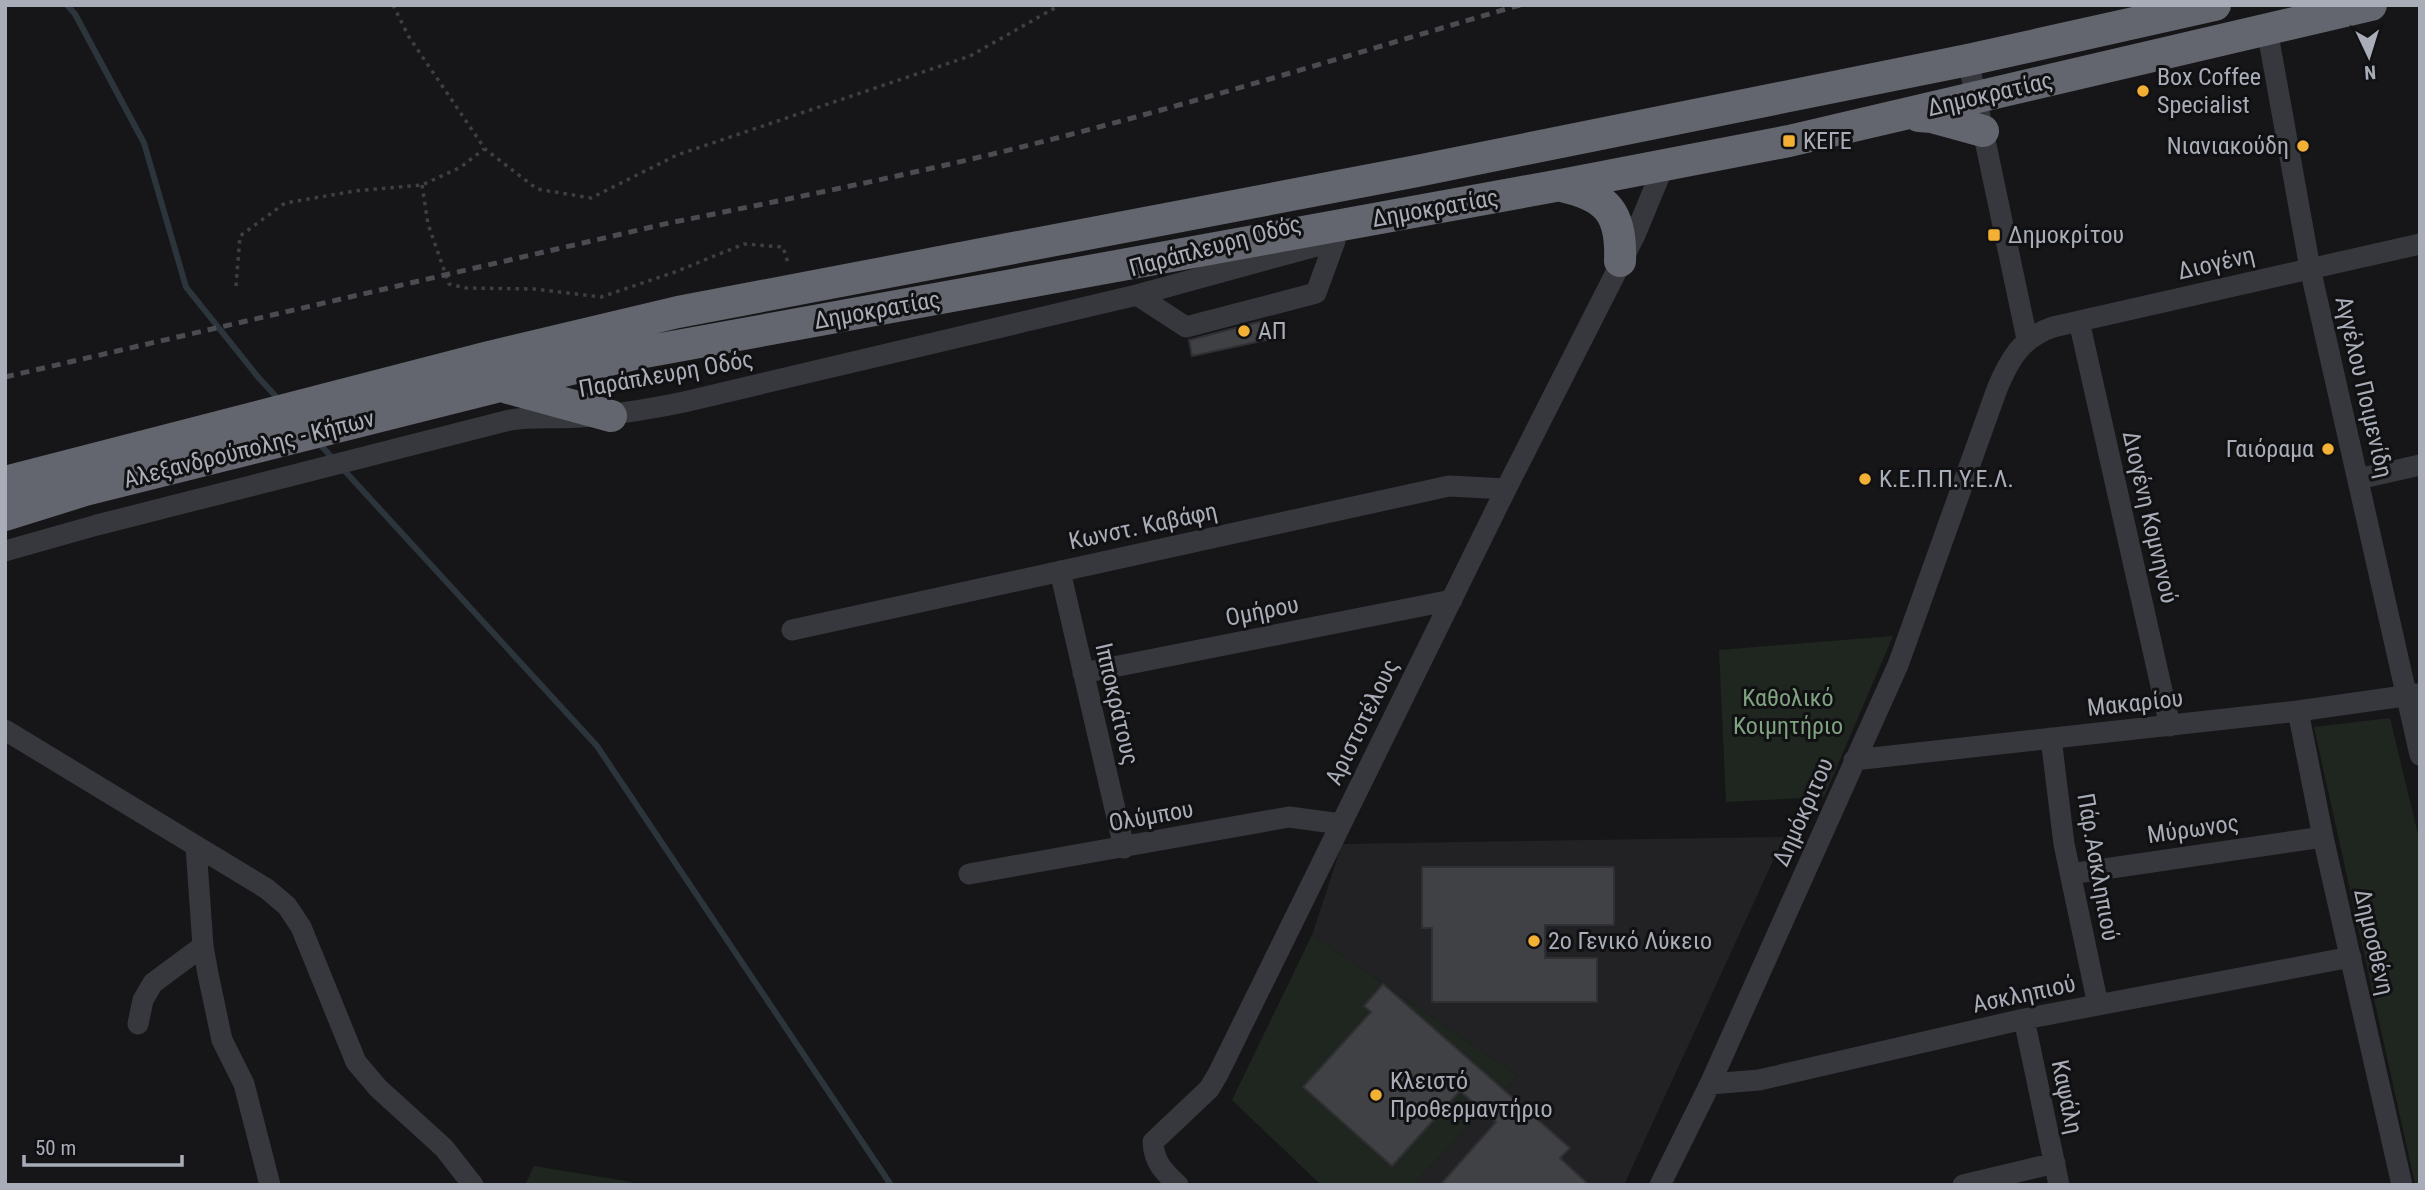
<svg xmlns="http://www.w3.org/2000/svg" width="2425" height="1190" font-family="'Roboto Condensed',sans-serif">
  <style>
    .built { fill: #222225 }
    .green { fill: #1e261f }
    .lines { fill: none; stroke-linecap: round; stroke-linejoin: round }
    .stream { stroke: #2c353c; stroke-width: 6 }
    .building { fill: #404145; stroke: #303034; stroke-width: 2 }
    .path { stroke: #3d3f44; stroke-width: 3.5; stroke-dasharray: 3.5 5; stroke-linecap: butt }
    .minor { stroke: #37383d; stroke-width: 21 }
    .highway { stroke: #63666e; stroke-width: 32 }
    .rail { stroke: #4a4c52; stroke-width: 5; stroke-dasharray: 9 7; stroke-linecap: butt }
    .poi-dot { fill: #f2b134; stroke: #111113; stroke-width: 2.5 }
    .labels { text-anchor: middle; stroke-width: 6; stroke-linejoin: round; paint-order: stroke }
    .poi-label { font-size: 24px; fill: #a8adb8; stroke: #111113; text-anchor: start }
    .street-label { font-size: 24px; fill: #a8adb8; stroke: #111113 }
    .park-label { font-size: 24px; fill: #7fa381; stroke: #111113 }
  </style>
  <rect width="100%" height="100%" fill="#161618"/>
  <path class="built" d="M1784 837 1624 1185H1412L1518 1076 1312 935 1342 844Z"/>
  <path class="green" d="M1893 636 1824 797 1726 802 1719 650Z
    M2390 718 2420 843V1183L2415 1184 2314 727Z
    M1312 935 1518 1076 1412 1185H1321L1232 1100Z
    M534 1166 632 1182 633 1185H525Z"/>
  <g class="lines">
    <path class="stream" d="M67 5 75 14 144 143 186 287 258 377 281 402
      M316 440 335 461
      M343 469 597 746 891 1185"/>
  </g>
  <path class="building" d="M1266 320 1271 339 1192 356 1189 340Z
    M1422 867H1614V925H1545V958H1597V1002H1432V928H1422Z
    M1383 984 1570 1148 1560 1158 1589 1185H1440L1496 1122 1460 1091 1392 1166 1303 1087 1371 1012 1364 1006Z"/>
  <g class="lines">
    <path class="path" d="M393 5 409 37 485 149 537 189 591 198 677 155 970 56 1060 5
      M422 185 428 224 449 284 466 288 534 289 601 297 675 272 744 244 783 247 789 266
      M236 286 240 236 285 203 355 191 422 185 461 167 484 149"/>
    <path class="minor" d="M2267 29 2310 268 2420 755
      M1968 60 2027 339
      M1137 295 1186 327 1316 293 1335 241
      M2079 321 2170 726
      M2358 479 2420 465
      M5 551 97 525 510 420C533 416 558 419 581 417 616 415 650 409 684 402L1137 295 1335 241
      M1060 571 1124 848
      M792 630 1449 486 1506 489
      M1083 673 1452 600
      M2298 711 2323 837 2402 1185
      M5 730 267 889 287 906 301 927 356 1062 378 1088 444 1148 473 1185
      M2051 738 2064 844 2098 1005
      M1854 760 2298 711 2418 694
      M196 847 203 946 208 974 222 1040 244 1084 270 1185
      M969 874 1289 817 1341 824
      M2070 874 2323 837
      M2024 1019 2059 1185
      M138 1024 143 1000 153 983 203 946
      M1710 1084 1759 1080 2024 1019 2351 957
      M1178 1185C1163 1171 1154 1162 1153 1142L1209 1089 1218 1074 1506 489 1635 235 1664 165
      M1660 1185 1710 1084 1898 665 1997 389C2009 360 2021 338 2053 327L2420 244
      M1963 1185 2055 1163"/>
    <path class="highway" d="M1919 116 1932 117 1983 131
      M1562 186C1608 196 1622 214 1620 261
      M508 388 611 416
      M5 482 485 358 678 312 1417 171 1968 60 2215 5
      M5 515 85 490 500 386 639 353 1561 185 1789 141 2371 5"/>
    <path class="rail" d="M5 377 669 223C799 197 929 171 1057 138 1212 98 1366 50 1520 5"/>
  </g>
  <g class="poi-dot">
    <circle cx="2143" cy="91" r="7"/>
    <rect x="1782" y="134" width="14" height="14" rx="3.5"/>
    <circle cx="2303" cy="146" r="7"/>
    <rect x="1987" y="228" width="14" height="14" rx="3.5"/>
    <circle cx="1244" cy="331" r="7"/>
    <circle cx="2328" cy="449" r="7"/>
    <circle cx="1865" cy="479" r="7"/>
    <circle cx="1534" cy="941" r="7"/>
    <circle cx="1376" cy="1095" r="7"/>
  </g>
  <g class="labels">
    <g class="poi-label">
      <text x="2157" y="85">Box Coffee<tspan x="2157" dy="28">Specialist</tspan></text>
      <text x="1803" y="149">ΚΕΓΕ</text>
      <text x="2289" y="154" text-anchor="end">Νιανιακούδη</text>
      <text x="2008" y="243">Δημοκρίτου</text>
      <text x="1258" y="339">ΑΠ</text>
      <text x="2314" y="457" text-anchor="end">Γαιόραμα</text>
      <text x="1879" y="487">Κ.Ε.Π.Π.Υ.Ε.Λ.</text>
      <text x="1548" y="949">2ο Γενικό Λύκειο</text>
      <text x="1390" y="1089">Κλειστό<tspan x="1390" dy="28">Προθερμαντήριο</tspan></text>
    </g>
    <g class="street-label">
      <text transform="translate(1990 94) rotate(-13)" y="8">Δημοκρατίας</text>
      <text transform="translate(1435 208) rotate(-10)" y="8">Δημοκρατίας</text>
      <text transform="translate(1215 246) rotate(-15)" y="8">Παράπλευρη Οδός</text>
      <text transform="translate(2216 263) rotate(-13)" y="8">Διογένη</text>
      <text transform="translate(877 310) rotate(-10)" y="8">Δημοκρατίας</text>
      <text transform="translate(666 374) rotate(-10)" y="8">Παράπλευρη Οδός</text>
      <text transform="translate(2364 387) rotate(77)" y="8">Αγγέλου Ποιμενίδη</text>
      <text transform="translate(249 449) rotate(-14)" y="8">Αλεξανδρούπολης - Κήπων</text>
      <text transform="translate(2150 517) rotate(77)" y="8">Διογένη Κομνηνού</text>
      <text transform="translate(1143 526) rotate(-12)" y="8">Κωνστ. Καβάφη</text>
      <text transform="translate(1262 611) rotate(-11)" y="8">Ομήρου</text>
      <text transform="translate(2135 703) rotate(-6)" y="8">Μακαρίου</text>
      <text transform="translate(1117 704) rotate(77)" y="8">Ιπποκράτους</text>
      <text transform="translate(1362 722) rotate(-64)" y="8">Αριστοτέλους</text>
      <text transform="translate(1803 812) rotate(-66)" y="8">Δημόκριτου</text>
      <text transform="translate(1151 816) rotate(-10)" y="8">Ολύμπου</text>
      <text transform="translate(2193 829) rotate(-8)" y="8">Μύρωνος</text>
      <text transform="translate(2098 867) rotate(80)" y="8">Πάρ.Ασκληπιού</text>
      <text transform="translate(2374 942) rotate(77)" y="8">Δημοσθένη</text>
      <text transform="translate(2024 994) rotate(-12)" y="8">Ασκληπιού</text>
      <text transform="translate(2067 1097) rotate(78)" y="8">Καψάλη</text>
    </g>
    <g class="park-label">
      <text x="1788" y="706">Καθολικό<tspan x="1788" dy="28">Κοιμητήριο</tspan></text>
    </g>
  </g>
  <rect width="2425" height="1190" fill="none" stroke="#a8adb8" stroke-width="14"/>
  <g transform="translate(2369 56) rotate(176)" stroke="#111113" stroke-width="5" paint-order="stroke">
  <path d="M0-5L12 26L0 18L-12 26Z" fill="#a8adb8"/>
  <text y="-10" font-size="19" font-weight="bold" text-anchor="middle" fill="#a8adb8">N</text>
  </g>
  <path d="M24 1155v10h158v-10" fill="none" stroke="#a8adb8" stroke-width="3.5"/>
  <text x="35" y="1155" font-size="21" fill="#a8adb8" stroke="#111113" stroke-width="5" paint-order="stroke">50 m</text>
</svg>
